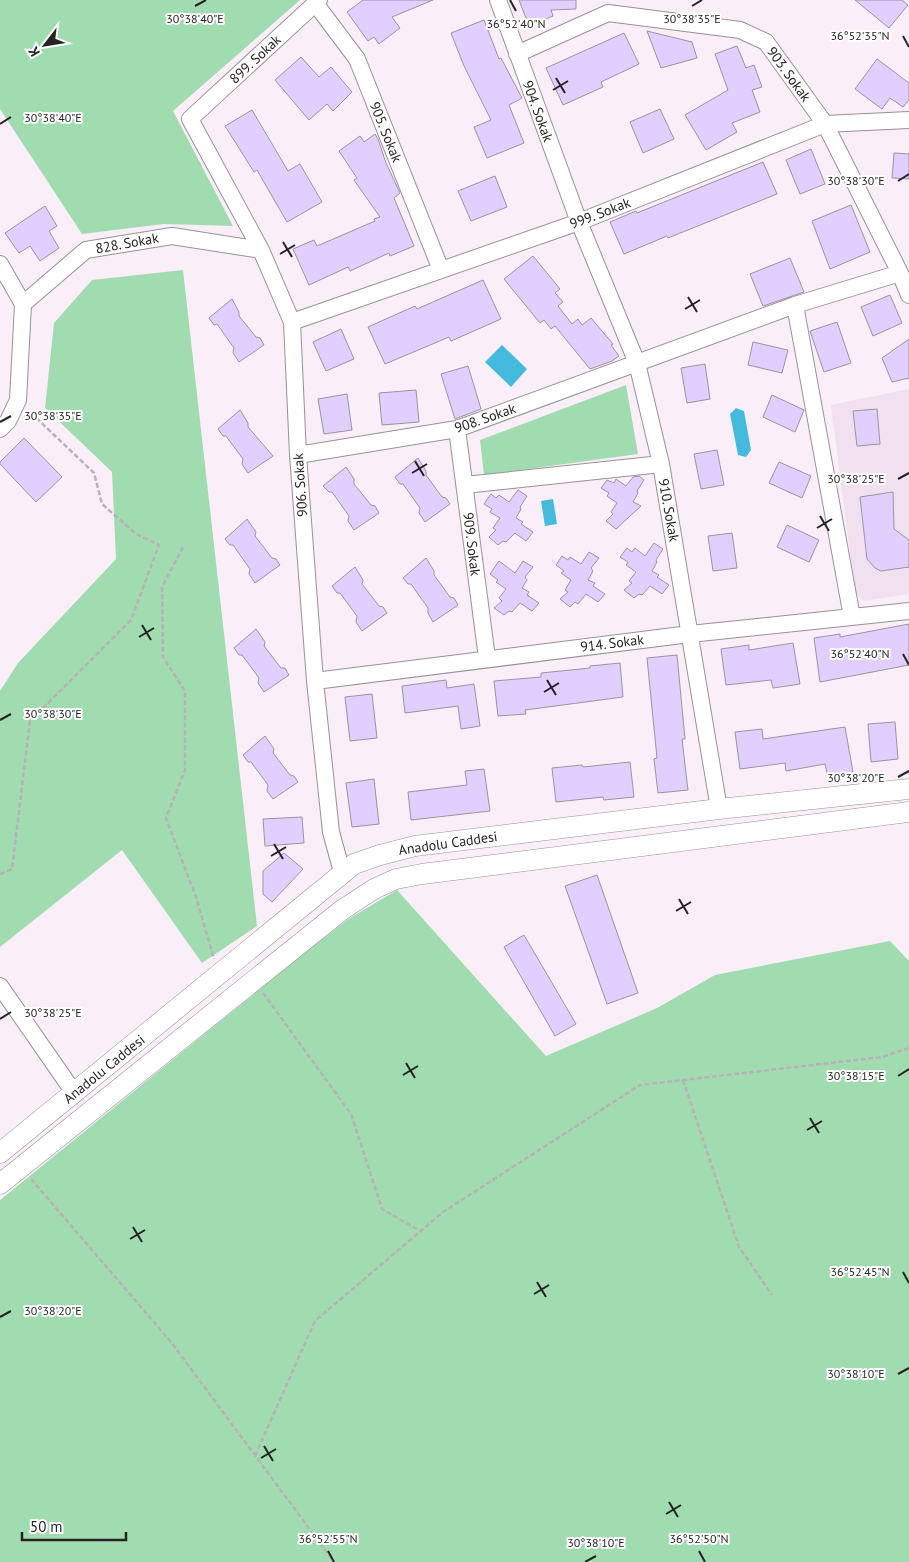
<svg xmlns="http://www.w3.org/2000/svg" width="909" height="1562" font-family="'PT Sans',sans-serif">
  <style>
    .built { fill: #f1e0ef }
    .green { fill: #a0dcb0 }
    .water { fill: #44bbdc }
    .building { fill: #e3cfff; stroke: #98949f }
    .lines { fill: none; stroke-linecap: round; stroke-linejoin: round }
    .minor-casing { stroke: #9a9099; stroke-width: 18 }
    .major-casing { stroke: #9a9099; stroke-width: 21 }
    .path { stroke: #b9b0b8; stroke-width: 2.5; stroke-dasharray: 5 2.5; stroke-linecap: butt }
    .minor { stroke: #fff; stroke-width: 16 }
    .major { stroke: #fff; stroke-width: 20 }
    .ticks { fill: none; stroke: #262225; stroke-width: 2 }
    .labels { text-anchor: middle; stroke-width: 4; stroke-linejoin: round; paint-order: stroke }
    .street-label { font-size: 14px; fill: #262225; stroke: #fff }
    .ticks-label { font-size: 12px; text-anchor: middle; fill: #262225; stroke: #fff; stroke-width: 4; stroke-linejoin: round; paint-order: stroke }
  </style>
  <rect width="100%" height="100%" fill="#faeff9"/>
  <path class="built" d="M909 389V594L864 601 855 592 831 405Z"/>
  <path class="green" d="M0 0H300L173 111 233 226 164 224 82 234 0 109Z
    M183 270 257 926 202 963 122 850 0 947V691L18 663 116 559 112 472 45 408 54 323 92 280Z
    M626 385 638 454 484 475 480 440Z
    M397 890 546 1056 657 1008 715 975 890 941 909 961V1562H0V1200L308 950 350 918Z"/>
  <path class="water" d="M502 345 527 369 511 387 485 362Z
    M736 408 744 411 751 450 746 457 738 455 730 414Z
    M553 499 557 524 545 526 541 501Z"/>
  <path class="building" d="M363 0H433L392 17 400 28 379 44 374 37 368 41 347 12Z
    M519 0H576V9L551 10 553 16 529 26Z
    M855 0H902L908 5 889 28Z
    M484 20 499 59 501 58 522 98 509 105 524 143 487 158 474 127 491 120 464 66 451 33Z
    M647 31 692 42 697 58 661 68Z
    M624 33 639 64 601 82 603 87 563 105 546 68Z
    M737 46 746 68 754 65 762 87 752 90 760 112 732 123 737 132 706 150 685 115 728 90 715 54Z
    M301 57 319 77 331 67 352 92 333 111 327 104 309 120 275 80Z
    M877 59 909 83V100L903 107 890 98 882 109 855 89Z
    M660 109 674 139 643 153 630 122Z
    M252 110 288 171 300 164 322 202 287 222 257 170 254 172 225 126Z
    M375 134 378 139 386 163 400 193 394 198 414 246 390 256 389 253 350 271 348 267 309 285 293 249 314 240 317 246 375 221 374 219 380 217 354 180 357 178 339 151 360 136 364 142Z
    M811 149 825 184 800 194 786 160Z
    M894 153 909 154V179L892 178Z
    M763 162 777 194 668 238 667 236 624 254 610 222 636 211 637 213Z
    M495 176 507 207 471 221 458 191Z
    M851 205 870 252 830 269 812 221Z
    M45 206 57 226 49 231 59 248 40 261 30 246 19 253 5 233Z
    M533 256 560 289 555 293 563 302 558 306 572 324 578 319 582 325 591 318 613 344 611 345 619 356 612 361 590 369 555 326 551 329 544 320 540 323 504 279Z
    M790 258 804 292 763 306 750 274Z
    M483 280 501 319 451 341 449 337 385 364 368 327 415 306 417 309Z
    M890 295 902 323 873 336 861 307Z
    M232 299 239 312V316L256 337 260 338 264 345 239 362 233 353 234 348 217 324 214 325 209 318Z
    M837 322 851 363 824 372 810 331Z
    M341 329 354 359 326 371 313 342Z
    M909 339V378L892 382 882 358Z
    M753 342 788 350 782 373 748 365Z
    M705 364 710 399 687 403 681 368Z
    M468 366 481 409 455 419 441 374Z
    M416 390 419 422 382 425 379 393Z
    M347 394 352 430 324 434 318 399Z
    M772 395 804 410 795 432 763 417Z
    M877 409 880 444 857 446 853 411Z
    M240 410 248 423V427L273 456 248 473 242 464 243 459 226 436H223L218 429Z
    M24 438 62 477 36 502 0 464V462Z
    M717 450 724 485 701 489 694 454Z
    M418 458 426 471V475L442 497 446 498 450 504 425 522 419 513 420 508 403 484H400L395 477Z
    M779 462 811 476 802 498 769 483Z
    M346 467 354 479V484L371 505 375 506 379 513 354 530 348 521 349 516 332 492H329L323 486Z
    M639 476 644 480 637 491 638 493 633 502 641 506 616 529 606 521 613 514 611 512 617 503 607 496 609 493 601 488 607 480 614 483 616 479 626 486 633 477Z
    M518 490 527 496 520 507 521 509 516 518 523 522 521 524 533 532 526 541 515 533 506 542 503 541 498 545 489 537 496 530 493 528 500 518 490 512 492 509 484 504 491 494 496 498 499 495 509 502Z
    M893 492 894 529 909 540V567L881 571 875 568 867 559 860 497Z
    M247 519 256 532 255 536 272 558 276 559 280 565 255 583 249 574 250 569 233 545H230L225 539Z
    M787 525 819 540 809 562 777 547Z
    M732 533 737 568 713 571 708 536Z
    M654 543 663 549 656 560 657 562 652 571 659 575 657 577 669 585 662 594 650 586 642 595 639 594 634 598 624 590 632 583 629 581 636 572 626 565 628 562 620 557 627 548 632 552 635 548 645 556Z
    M589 552 599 558 591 568 593 571 588 580 595 583 593 586 605 594 598 602 586 594 578 604 575 602 570 607 560 599 568 592 565 590 571 580 561 573 564 571 556 565 562 556 568 560 570 557 581 564Z
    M426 558 434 571V575L450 597 454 598 458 605 433 622 428 613V608L411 584H408L403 578Z
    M499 561 515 573 523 561 533 567 525 577 527 580 522 588 529 592 527 595 539 603 532 611 520 603 512 612 509 611 504 615 494 608 502 601 499 598 506 589 496 582 498 580 490 574Z
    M355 567 363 580 362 584 379 606 383 607 387 613 362 631 356 622 357 616 340 593H337L332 586Z
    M909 624V665L820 682 814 638 840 634V637Z
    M256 629 265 642 264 646 281 668H285L289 675 264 692 258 683 259 678 242 655H239L234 648Z
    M793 643 800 684 773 688 771 680 726 685 721 649 749 645V650Z
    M677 655 685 739H682L688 790 658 793 654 759 657 758 647 658Z
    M620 663 623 697 525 710 526 714 498 716 494 681 541 677V673L590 668V666Z
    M446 680 447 688 474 684 480 726 461 729 458 706 405 713 402 686Z
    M372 694 377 738 350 741 345 697Z
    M895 722 898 759 871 762 868 724Z
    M845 727 853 772 828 777 825 764 786 771 785 763 740 769 735 732 762 729 763 739Z
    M265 736 274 749 273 753 290 775 294 776 298 782 273 799 267 791 268 785 251 762H248L243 755Z
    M630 762 634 797 604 800 603 797 556 802 552 768 582 765 583 767Z
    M484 769 490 811 411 820 408 792 467 785 465 771Z
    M374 779 379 824 352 827 346 783Z
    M302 817 304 843 265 846 263 819Z
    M284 853 303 869 272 902 263 894V871Z
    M597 875 638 993 607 1004 565 886Z
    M524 935 576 1024 555 1036 504 947Z"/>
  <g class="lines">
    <defs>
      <path id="minor" d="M319 0 190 119 261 250 292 322 298 455 315 681 331 832 342 872
        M498 0 579 222 637 363 661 464 719 809
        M315 3 357 59 441 270
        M517 54 608 13 740 30 766 42 825 124 900 273 909 295
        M0 264 23 304
        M795 305 852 617
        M292 322 579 222 825 124 909 120
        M0 429 8 421 18 400 23 304 86 250 172 236 261 250
        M457 429 487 658
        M298 455 457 429 795 305 900 273
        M465 485 661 464
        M315 681 690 634 909 611
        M0 986 75 1094"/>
      <path id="major" d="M0 1153 354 864 380 855 415 846 719 809 909 789
        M0 1184 342 910 374 889 396 879 422 874 909 812"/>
    </defs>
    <use href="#minor" class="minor-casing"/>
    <use href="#major" class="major-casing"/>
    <path class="path" d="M183 547 162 587 163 657 185 691V770L166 818 196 897 214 959
      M0 874 12 869 30 721 131 620 159 545 136 534 102 504 94 473 28 410
      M263 993 351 1114 382 1209 420 1231
      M683 1080 739 1247 772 1295
      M31 1179 171 1342 334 1562
      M255 1456 315 1321 443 1212 640 1085 882 1057 909 1048"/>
    <use href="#minor" class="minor"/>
    <use href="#major" class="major"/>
  </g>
  <path class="ticks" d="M510 0 516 11M195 6 206 0M692 6 702 0M903 36 909 47M556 78 565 93M553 90 568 81M0 124 11 117M898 181 909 174M283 242 292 257M280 254 295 245M688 297 697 312M685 309 700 300M0 422 11 416M415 461 424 476M412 473 427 464M898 479 909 473M820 516 829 531M817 528 832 519M142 625 151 640M139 637 154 628M903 654 909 665M547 680 556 695M544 692 559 683M0 720 11 714M898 777 909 771M274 844 283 859M271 856 286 847M679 899 688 914M676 911 691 902M0 1019 11 1012M406 1063 415 1078M403 1075 418 1066M898 1076 909 1069M810 1118 819 1133M807 1130 822 1121M133 1227 142 1242M130 1239 145 1230M903 1272 909 1283M537 1282 546 1297M534 1294 549 1285M0 1317 11 1311M898 1374 909 1368M264 1446 273 1461M261 1458 276 1449M669 1502 678 1517M666 1514 681 1505M328 1551 334 1562M699 1551 705 1562M585 1562 596 1556"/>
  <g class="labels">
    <g class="street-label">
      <text transform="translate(255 59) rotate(-43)" y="5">899. Sokak</text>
      <text transform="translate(789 74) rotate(54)" y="5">903. Sokak</text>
      <text transform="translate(538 111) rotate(70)" y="5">904. Sokak</text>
      <text transform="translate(386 132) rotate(68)" y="5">905. Sokak</text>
      <text transform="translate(600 213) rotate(-21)" y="5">999. Sokak</text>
      <text transform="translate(127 243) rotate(-10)" y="5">828. Sokak</text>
      <text transform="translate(485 418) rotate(-19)" y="5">908. Sokak</text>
      <text transform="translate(300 485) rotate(-94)" y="5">906. Sokak</text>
      <text transform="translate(669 510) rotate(80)" y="5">910. Sokak</text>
      <text transform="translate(472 544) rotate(83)" y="5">909. Sokak</text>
      <text transform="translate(612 643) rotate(-7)" y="5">914. Sokak</text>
      <text transform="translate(448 843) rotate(-8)" y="5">Anadolu Caddesi</text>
      <text transform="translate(104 1069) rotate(-39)" y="5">Anadolu Caddesi</text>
    </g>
  </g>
  <g class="ticks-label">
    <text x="195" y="23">30°38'40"E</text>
    <text x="692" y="23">30°38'35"E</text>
    <text x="516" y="28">36°52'40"N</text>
    <text x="860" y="40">36°52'35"N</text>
    <text x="53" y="122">30°38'40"E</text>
    <text x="856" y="185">30°38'30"E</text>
    <text x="53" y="420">30°38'35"E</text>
    <text x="856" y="483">30°38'25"E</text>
    <text x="860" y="658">36°52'40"N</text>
    <text x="53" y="718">30°38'30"E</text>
    <text x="856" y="782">30°38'20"E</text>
    <text x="53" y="1017">30°38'25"E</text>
    <text x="856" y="1080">30°38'15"E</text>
    <text x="860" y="1276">36°52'45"N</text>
    <text x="53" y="1315">30°38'20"E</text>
    <text x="856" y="1378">30°38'10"E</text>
    <text x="328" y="1543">36°52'55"N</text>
    <text x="699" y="1543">36°52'50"N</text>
    <text x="596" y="1547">30°38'10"E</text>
  </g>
  <g transform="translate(45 45) rotate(239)" stroke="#ffffff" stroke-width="4" paint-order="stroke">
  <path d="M0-4L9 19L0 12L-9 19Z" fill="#262225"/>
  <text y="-8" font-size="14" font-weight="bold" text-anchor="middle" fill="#262225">K</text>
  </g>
  <path d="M22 1532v8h104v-8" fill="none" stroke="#262225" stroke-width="2.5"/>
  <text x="30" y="1532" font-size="15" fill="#262225" stroke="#ffffff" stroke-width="4" paint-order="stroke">50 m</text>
</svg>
